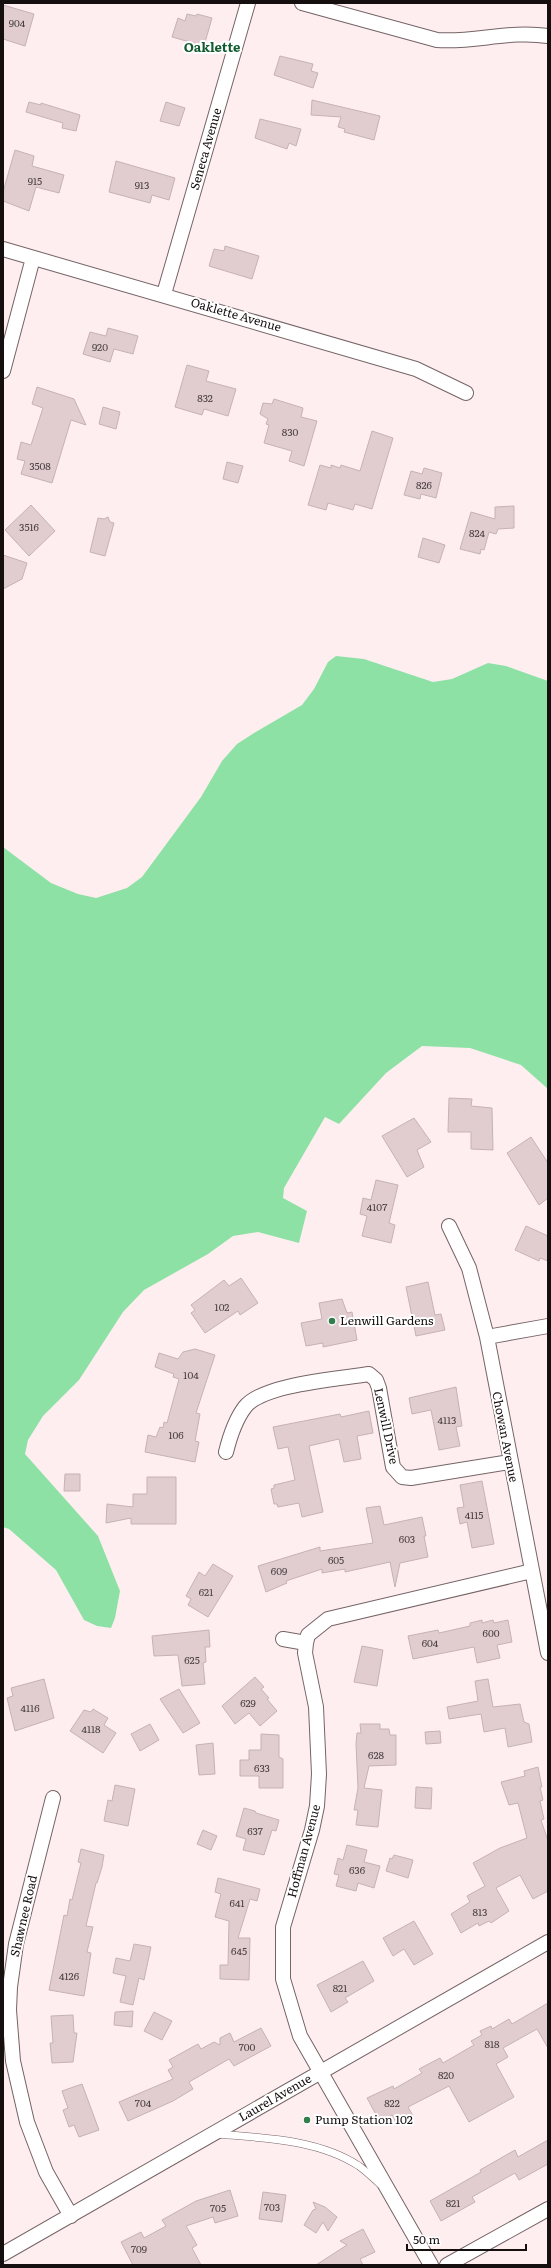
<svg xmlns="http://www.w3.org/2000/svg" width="551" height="2268" font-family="Literata,serif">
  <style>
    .water { fill: #8de1a5 }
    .building { fill: #e1cdd0; stroke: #c6b2b5 }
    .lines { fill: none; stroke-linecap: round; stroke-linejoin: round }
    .lane-casing { stroke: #756466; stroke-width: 8 }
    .street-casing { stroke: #756466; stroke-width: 16 }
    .lane { stroke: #fff; stroke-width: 7 }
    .street { stroke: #fff; stroke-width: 14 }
    .poi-dot { fill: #327e4c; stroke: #fff; stroke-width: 1.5 }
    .labels { text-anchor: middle; stroke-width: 4; stroke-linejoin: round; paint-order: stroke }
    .number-label { font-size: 10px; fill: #483e40 }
    .street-label { font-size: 12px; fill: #150f10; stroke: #fff }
    .poi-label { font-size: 12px; fill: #150f10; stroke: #fff; text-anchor: start }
    .neighbourhood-label { font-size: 13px; font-weight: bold; fill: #125b30; stroke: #fff }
  </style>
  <rect width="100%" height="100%" fill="#ffeef0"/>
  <path class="water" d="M336 656 364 659 433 682 452 679 488 663 506 666 548 681V1089L521 1065 470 1048 422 1046 386 1073 339 1124 325 1117 284 1188 283 1198 307 1211 299 1243 258 1232 233 1236 208 1254 144 1290 123 1312 79 1380 43 1416 28 1440 25 1454 98 1536 120 1591 115 1618 111 1628 97 1626 84 1620 56 1570 9 1529 3 1527V847L51 883 78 894 96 898 127 888 142 877 201 797 222 761 237 744 254 733 302 705 314 689 328 662Z"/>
  <path class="building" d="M3 5 34 14 25 46 3 39Z
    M187 14 196 16 197 14 212 18 204 46 172 37 178 18 185 21Z
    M280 56 313 64 311 71 318 73 313 88 274 75Z
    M312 100 380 116 374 140 344 132 345 129 338 127 341 117 311 115Z
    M29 102 41 105V103L80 115 76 131 62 128 63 123 26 112Z
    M166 102 185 108 179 126 160 121Z
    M260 119 301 129 296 146 289 143 287 149 255 138Z
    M15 150 34 156 32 166 64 175 59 193 36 187 29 211 3 201V192Z
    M116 161 175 178 169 200 152 195 150 203 109 192Z
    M225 246 259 256 252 279 209 266 214 249 224 251Z
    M108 328 138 336 133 354 114 349 110 362 83 354 90 332 106 336Z
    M187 365 209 371 206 381 236 389 228 416 204 409 202 415 175 407Z
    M37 387 74 399 86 425 71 420 52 483 21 474 25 461 17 459 21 442 31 445 43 408 32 404Z
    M274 399 303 408 301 417 317 421 304 466 289 461 292 451 264 443 269 425 266 424 268 419 260 414 263 403 272 404Z
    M103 407 120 412 116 429 99 424Z
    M372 431 393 438 372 509 355 504 353 510 328 503 326 510 308 505 320 465 331 468V465L340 468 341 465 360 471Z
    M227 462 243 466 238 483 223 479Z
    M424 468 442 473 436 498 421 494 420 499 404 495 411 471 422 474Z
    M31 505 55 531 29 556 5 530Z
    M514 506V528L498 529 496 534 489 532 484 550 481 549 480 554 460 549 471 512 495 519V507Z
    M108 517 110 522 114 523 105 556 90 552 98 518 104 519Z
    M423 538 445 545 439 563 418 557Z
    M3 555 27 563 22 579 3 589Z
    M449 1098 472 1099 471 1106 492 1108 493 1150 471 1149V1132H448Z
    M414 1118 431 1142 417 1150 424 1167 407 1177 382 1136Z
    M531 1137 548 1163V1198L539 1205 507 1153Z
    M376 1180 398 1185 389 1223 395 1225 391 1243 362 1236 367 1216 360 1214 363 1198 371 1200Z
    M526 1226 548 1236V1261L540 1258 539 1261 515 1250Z
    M241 1278 258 1303 240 1315 238 1311 205 1333 191 1313 195 1310 191 1305 224 1280 229 1286Z
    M428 1282 435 1315 441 1314 445 1330 416 1336 406 1287Z
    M342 1299 347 1313 352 1312 357 1340 323 1347V1343L306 1346 301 1323 322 1319 319 1303Z
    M195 1349 215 1355 196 1413 200 1414 195 1441 199 1442 195 1462 145 1452 148 1435 156 1437 160 1427 163 1428 164 1422 167 1423 179 1379 173 1377 174 1374 155 1367 159 1353 178 1359 183 1352Z
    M456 1387 462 1426 456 1427 460 1446 439 1450 431 1410 412 1414 409 1398Z
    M369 1411 373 1433 357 1436 361 1459 344 1462 339 1439 309 1446 323 1512 302 1517 299 1503 278 1507 277 1504H274L271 1489 274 1488V1485L295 1480 288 1447 278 1449 273 1427 340 1414 341 1417Z
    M65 1474H80V1491H64Z
    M147 1477H176V1524H131V1518L106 1523 107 1504 133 1507V1494H147Z
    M482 1481 494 1544 472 1548 467 1522 460 1524 457 1508 464 1507 460 1485Z
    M380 1506 384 1525 422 1517 426 1536H424L428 1557 400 1563 395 1587 390 1562 345 1572V1569L322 1573V1569L286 1581 287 1583 266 1592 258 1566 320 1547V1551L373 1543 366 1508Z
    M213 1564 233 1576 208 1617 188 1605 191 1599 186 1596 199 1572 205 1576Z
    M482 1620V1623L493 1620 494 1623 508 1620 512 1642 497 1645 500 1658 477 1663 474 1647 413 1659 408 1636 438 1630 439 1633 470 1626V1623Z
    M209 1630 210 1647H205L206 1662 203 1663 205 1684 182 1686 178 1655 154 1656 152 1636Z
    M362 1646 383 1650 377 1686 354 1682Z
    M255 1677 264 1687 261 1689 269 1698 267 1699 277 1711 260 1726 249 1713 235 1724 222 1706Z
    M44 1679 54 1718 15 1731 7 1698 13 1696 11 1688Z
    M488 1679 493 1707 520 1704 524 1722 529 1724 532 1742 508 1747 505 1728 484 1732 481 1714 449 1719 447 1707 478 1701 475 1681Z
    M179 1689 200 1723 183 1733 160 1699Z
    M93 1709 108 1718 104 1725 116 1733 103 1753 70 1731 84 1710 91 1712Z
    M150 1724 159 1740 140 1751 131 1734Z
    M360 1724H380V1729H389L390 1735H396V1765L369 1766 364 1788 382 1790 378 1827 356 1825 358 1810H354L358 1788 356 1744 357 1733H361Z
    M440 1731 441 1743 426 1744 425 1732Z
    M261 1734 279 1735V1757L283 1759V1788H259V1776H240V1760H249V1750H261Z
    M213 1743 215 1774 199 1775 196 1745Z
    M538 1767 542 1787H540L543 1800 540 1801 544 1819 541 1820 548 1841V1891L533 1899 520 1875 496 1888 509 1911 491 1923 489 1921 479 1926 478 1923 461 1933 451 1914 470 1902 467 1896 485 1886 473 1863 500 1848 527 1838 518 1803 509 1805 501 1782 525 1776 524 1771Z
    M115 1785 135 1789 128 1826 104 1821 108 1800 112 1801Z
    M416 1787 432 1788 431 1809 415 1808Z
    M244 1808 255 1811 256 1813 279 1820 276 1831 272 1830 264 1855 243 1850 246 1839 236 1836Z
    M203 1830 217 1836 211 1850 197 1844Z
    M347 1845 367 1850 364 1862 380 1866 374 1888 358 1883 356 1891 336 1886 339 1875 334 1874 338 1858 343 1860Z
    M81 1849 104 1855 102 1867 97 1883H96L86 1926 93 1927 87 1952 91 1953 84 1996 49 1990 64 1915 67 1916 70 1899 72 1900 81 1863 78 1862Z
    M394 1855 413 1860 408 1878 386 1871 390 1858 392 1859Z
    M218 1878 260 1889 257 1901 250 1899 238 1938H250L249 1980 220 1979V1965H228L229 1921 215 1917 221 1894 215 1892Z
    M414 1921 433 1954 414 1965 404 1949 393 1956 383 1938Z
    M134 1944 151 1947 144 1980 139 1978 133 2005 120 2002 126 1976 113 1973 116 1958 130 1961Z
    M363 1961 374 1981 345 1998 348 2002 331 2012 317 1985Z
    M548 2003V2048L537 2029 503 2048 508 2057 496 2064 514 2097 469 2122 449 2086 408 2107 413 2116 402 2122 397 2124 392 2115 380 2122 367 2098 393 2086 394 2089 422 2073 419 2069 440 2058 443 2063 474 2045 471 2041 482 2035 480 2031 491 2026 492 2029 509 2019 512 2024Z
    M133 2011 132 2027 114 2025 115 2012Z
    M154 2012 172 2021 162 2040 144 2031Z
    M73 2015 74 2033H77L73 2062 52 2063 50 2043H53L51 2016Z
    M261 2028 271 2046 234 2066 229 2059 189 2082 193 2089 173 2101 128 2121 119 2102 173 2079 168 2070 173 2067 169 2060 198 2044 201 2049 214 2042 220 2045V2038L230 2033 234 2042Z
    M82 2084 99 2130 79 2137 74 2125 69 2127 63 2110 68 2108 62 2091Z
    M548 2140V2164L519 2180 515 2173 472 2197 475 2202 441 2221 430 2201 481 2172 480 2170 515 2150 518 2157Z
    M230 2190 238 2216 215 2223 213 2217 186 2226 197 2245 192 2248 201 2265H133L121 2242 141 2232 144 2238 166 2226 162 2220 196 2201Z
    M263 2192 286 2195 282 2222 259 2219Z
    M313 2202 325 2207 337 2217 328 2231 323 2222 316 2233 304 2225 313 2210 316 2209Z
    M363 2229 375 2252 360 2259 363 2265H316L347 2245 340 2241Z"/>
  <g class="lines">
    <defs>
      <path id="lane" d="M216 2134C263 2138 318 2139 359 2166 366 2171 373 2178 380 2184"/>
      <path id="street" d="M302 3 437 40C474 43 509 30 548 36
        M3 249 416 369 466 393
        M164 294 248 3
        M3 371 33 258
        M449 1226 469 1268 487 1337 548 1653
        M487 1337 548 1326
        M226 1452C230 1436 235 1420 245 1407 263 1384 339 1379 369 1374L376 1380 379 1388 393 1467 402 1477 411 1478 510 1462
        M283 1639 306 1643
        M53 1798 16 1944 10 1987 9 2010 13 2061 27 2122 46 2172 71 2216
        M3 2254 548 1942
        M431 2265 300 2036 283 1979V1927L312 1830 317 1806 319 1774 316 1707 305 1653 306 1643 308 1635 328 1619 532 1571
        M447 2265 548 2209"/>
    </defs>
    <use href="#lane" class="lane-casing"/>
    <use href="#street" class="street-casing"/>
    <use href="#lane" class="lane"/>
    <use href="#street" class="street"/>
  </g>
  <g class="poi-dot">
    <circle cx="332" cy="1321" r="4"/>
    <circle cx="307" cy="2120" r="4"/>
  </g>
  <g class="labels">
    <g class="number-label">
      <text x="17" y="27">904</text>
      <text x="35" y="185">915</text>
      <text x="142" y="189">913</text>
      <text x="100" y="351">920</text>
      <text x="205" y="402">832</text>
      <text x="290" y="436">830</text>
      <text x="40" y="470">3508</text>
      <text x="424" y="489">826</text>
      <text x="29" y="531">3516</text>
      <text x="477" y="537">824</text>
      <text x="377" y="1211">4107</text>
      <text x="222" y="1311">102</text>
      <text x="191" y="1379">104</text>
      <text x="447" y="1424">4113</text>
      <text x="176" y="1439">106</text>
      <text x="474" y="1519">4115</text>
      <text x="407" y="1543">603</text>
      <text x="336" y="1564">605</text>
      <text x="279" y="1575">609</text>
      <text x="206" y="1596">621</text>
      <text x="491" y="1637">600</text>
      <text x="430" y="1647">604</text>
      <text x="192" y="1664">625</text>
      <text x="248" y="1707">629</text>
      <text x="30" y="1712">4116</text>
      <text x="91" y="1733">4118</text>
      <text x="376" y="1759">628</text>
      <text x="262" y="1772">633</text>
      <text x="255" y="1835">637</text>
      <text x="357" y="1874">636</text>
      <text x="237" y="1907">641</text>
      <text x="480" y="1916">813</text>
      <text x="239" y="1955">645</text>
      <text x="69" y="1980">4126</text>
      <text x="340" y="1992">821</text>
      <text x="492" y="2048">818</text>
      <text x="247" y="2051">700</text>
      <text x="446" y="2079">820</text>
      <text x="143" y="2107">704</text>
      <text x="392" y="2107">822</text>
      <text x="453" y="2207">821</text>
      <text x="272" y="2211">703</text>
      <text x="218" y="2212">705</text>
      <text x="139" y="2253">709</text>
    </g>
    <g class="street-label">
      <text transform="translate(206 149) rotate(-74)" y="4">Seneca Avenue</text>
      <text transform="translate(236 315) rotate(16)" y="4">Oaklette Avenue</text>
      <text transform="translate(386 1426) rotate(78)" y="4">Lenwill Drive</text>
      <text transform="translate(505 1437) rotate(79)" y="4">Chowan Avenue</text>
      <text transform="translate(304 1851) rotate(-75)" y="4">Hoffman Avenue</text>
      <text transform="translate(24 1916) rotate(-77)" y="4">Shawnee Road</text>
      <text transform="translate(275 2098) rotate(-30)" y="4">Laurel Avenue</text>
    </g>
    <g class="poi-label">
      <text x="340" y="1325">Lenwill Gardens</text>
      <text x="315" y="2124">Pump Station 102</text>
    </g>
    <g class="neighbourhood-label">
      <text x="212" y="52">Oaklette</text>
    </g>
  </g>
  <rect width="551" height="2268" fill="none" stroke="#150f10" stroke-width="8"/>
  <path d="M407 2244v6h119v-6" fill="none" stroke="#150f10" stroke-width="2"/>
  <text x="413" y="2244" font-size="12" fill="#150f10" stroke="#ffffff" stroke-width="3" paint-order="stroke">50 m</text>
</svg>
